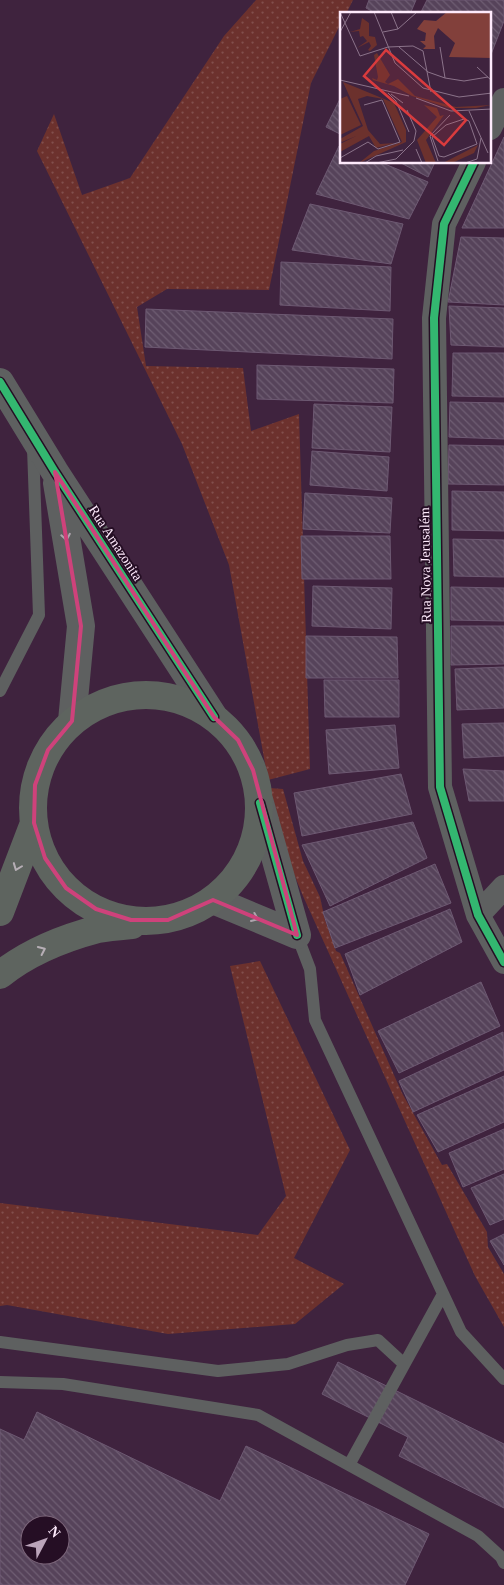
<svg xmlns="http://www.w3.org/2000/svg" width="504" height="1585" font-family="Georgia,serif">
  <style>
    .grass { fill: url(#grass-dots) }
    .building { fill: url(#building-back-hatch); stroke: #6d5972; fill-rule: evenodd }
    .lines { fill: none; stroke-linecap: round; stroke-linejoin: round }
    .service { stroke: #5e6060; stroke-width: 12 }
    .minor { stroke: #5e6060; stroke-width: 24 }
    .tertiary { stroke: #5e6060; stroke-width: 28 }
    .secondary { stroke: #5e645f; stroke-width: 28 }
    .cycleway-casing { stroke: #250e24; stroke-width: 11 }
    .cycleway { stroke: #33b770; stroke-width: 8 }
    .oneway { stroke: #aea5ae }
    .oneway2 { stroke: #b6aeb5 }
    .marked { fill: none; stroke: #ce427b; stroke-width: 4; stroke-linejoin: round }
    .labels { text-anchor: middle; stroke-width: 4; stroke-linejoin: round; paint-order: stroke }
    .street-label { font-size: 14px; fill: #feeafc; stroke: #250e24 }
    .inset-road { fill: none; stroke: #8b738a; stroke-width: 1 }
    .view { fill: #da3b3d; fill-opacity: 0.15; stroke: #da3b3d; stroke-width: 2.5 }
    .inset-edge { fill: none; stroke: #feeafc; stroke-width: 2.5 }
  </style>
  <defs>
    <pattern id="grass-dots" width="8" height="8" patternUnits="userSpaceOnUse" patternTransform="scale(1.25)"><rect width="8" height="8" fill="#6c312d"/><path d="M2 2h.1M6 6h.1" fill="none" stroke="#824f4c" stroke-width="1.8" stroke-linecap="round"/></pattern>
    <pattern id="building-back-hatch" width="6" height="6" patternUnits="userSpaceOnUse" patternTransform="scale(1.25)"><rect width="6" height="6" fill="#56435a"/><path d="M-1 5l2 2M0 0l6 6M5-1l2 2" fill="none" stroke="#6f5e73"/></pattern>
  </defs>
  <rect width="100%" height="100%" fill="#3f233e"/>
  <path class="grass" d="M256 0H353L346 14H342L341 23 311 83 269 290 167 289 137 307 146 366 243 368 251 431 299 414 310 769 268 780 229 565 182 444 37 151 54 114 82 195 130 178 224 36Z
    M242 748 256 756 269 788 283 789 303 861 320 897 325 920 336 951 340 953 402 1093 442 1165 447 1164 487 1232 488 1247 504 1274V1327L475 1276 303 896Z
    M260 961 350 1150 294 1258 344 1284 295 1324 168 1334 7 1305 0 1306V1203L258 1235 286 1196 230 966Z"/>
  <path class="building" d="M369 0H416L410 14H377L366 8Z
    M427 0H504V21L490 57V14H420Z
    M342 95V135L326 127Z
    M504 137V228H462Z
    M339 146 342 147V162H380L428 182 409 219 316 194Z
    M399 162H435L428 177Z
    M310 204 403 224 391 264 292 250Z
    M461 237 504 238V305L448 302Z
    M281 262 391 267 390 311 280 305Z
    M449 306 504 308V347L451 345Z
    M146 309 393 319 392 359 145 347Z
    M453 353H504V397L452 396Z
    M257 365 394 369 393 403 257 399Z
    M450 402 504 403V439L449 437Z
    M314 404 392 407 390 452 312 448Z
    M449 445 504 446V485L448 484Z
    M312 451 389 457 387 491 310 485Z
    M452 491 504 492V531L452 530Z
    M305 493 392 498 390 533 303 529Z
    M301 536H390L391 579H302Z
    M453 539 504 540V577L454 576Z
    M313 586 392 588 391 629 312 626Z
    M451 587 504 588V621L451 620Z
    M451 626H504V664L451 665Z
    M306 636 397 637 398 678H306Z
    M504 667V708L457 710 455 669Z
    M324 680H399V717H325Z
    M504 723V756L464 758 462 724Z
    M395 725 399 768 329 774 326 730Z
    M463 769 504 771V801H469Z
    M401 774 412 814 302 836 294 793Z
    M413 822 427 858 330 906 302 845Z
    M435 864 451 903 335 948 323 912Z
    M450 909 462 942 360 995 345 954Z
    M481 982 500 1026 399 1073 378 1031Z
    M503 1032 504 1070 413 1112 399 1081Z
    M504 1076V1122L438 1152 417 1115Z
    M504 1129V1169L463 1187 449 1153Z
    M504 1174V1219L490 1225 471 1188Z
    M504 1234V1265L490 1241Z
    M338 1362 504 1444V1508L399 1456 408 1437 322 1394Z
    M37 1412 220 1501 246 1446 429 1534 405 1585H0V1429L24 1440ZM30 1525H60V1555H30Z"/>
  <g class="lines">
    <path class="service" d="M0 691 39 615 33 448
      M297 935 310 969 315 1020 461 1332 504 1379
      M0 1342 218 1371 288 1364 347 1345 378 1340 404 1364
      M0 1382 63 1384 258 1415 478 1536 501 1557 504 1563
      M349 1465 443 1294"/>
    <path class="minor" d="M490 128 504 100
      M474 162 444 224 434 318 440 787 478 915 504 962
      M478 915 504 887"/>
    <path class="tertiary" d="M0 382 55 472 214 717
      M57 483 81 626 72 721
      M260 803 297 935
      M213 900 297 935"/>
    <path class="secondary" d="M33 808a113 113 0 1 1 226 0a113 113 0 1 1-226 0Z
      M0 912 34 823
      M0 975C27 953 64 938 98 929 109 927 121 926 132 925"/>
    <defs>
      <path id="cycleway" d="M474 162 444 224 434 318 440 787 478 915 504 962
        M0 382 55 472 214 717
        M260 803 297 935"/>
    </defs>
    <use href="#cycleway" class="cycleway-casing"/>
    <use href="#cycleway" class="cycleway"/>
  </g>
  <defs><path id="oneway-chevron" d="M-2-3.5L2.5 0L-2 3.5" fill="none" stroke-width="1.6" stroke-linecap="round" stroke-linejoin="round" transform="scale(1.25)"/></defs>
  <g class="oneway">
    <use href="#oneway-chevron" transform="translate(66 537) rotate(80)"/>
    <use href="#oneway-chevron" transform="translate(255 918) rotate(23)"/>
  </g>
  <g class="oneway2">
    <use href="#oneway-chevron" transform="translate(17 867) rotate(111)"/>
    <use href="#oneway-chevron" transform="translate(42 950) rotate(-25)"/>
  </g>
  <path class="marked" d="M55 472 214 717 238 740 253 770 297 935 213 900 168 920H131L96 909 66 888 45 858 34 823 35 785 48 750 72 721 81 626Z"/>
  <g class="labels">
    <g class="street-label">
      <text transform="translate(116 543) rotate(57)" y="5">Rua Amazonita</text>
      <text transform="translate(425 565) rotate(-91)" y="5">Rua Nova Jerusalém</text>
    </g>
  </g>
  <g transform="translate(340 12)">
    <rect width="151" height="151" fill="#3f233e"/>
    <path d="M22 6 29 11V24L35 25 37 33 30 39 28 38 31 34 29 30 17 36 27 29 23 24 20 25 19 19 10 20 20 17ZM37 41 50 63 45 70 48 72 58 67 75 84 116 95 151 93 136 96H109L72 84 54 74 33 68 32 66 37 68 38 65 34 43ZM3 70 54 91 66 118V130L19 151 34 139 62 130 43 87 27 84 18 87 28 118 40 132 55 131 36 136 29 124 0 140V132L16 124 2 130 0 127 23 114ZM84 93 97 96 100 104 104 103 86 128 96 151H86L77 128 97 105ZM138 133 134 141 112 151H103Z" fill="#6c312d"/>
    <path d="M107 0H151V46L109 45 115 31 98 16 94 24 95 37H83L86 34 80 29H85L86 21 77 17 84 8 96 9Z" fill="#82403b"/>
    <path d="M7 84 21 113 0 123V87Z" fill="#6c312d"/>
    <path class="inset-road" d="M0 0 20 44 48 35 73 34 83 39 91 80M34 0 55 51 83 76 119 85 152 81M51 0 58 17M0 20 11 0M43 20 58 17 77 0M59 35 88 60 105 66 124 69 148 65M100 35 105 66M137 55 152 69M0 68 69 84M48 81 56 89 69 120M51 82 63 91M76 86 111 99 152 97M129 99 148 141M124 107 129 109 137 132 104 145 99 144 92 125 106 113ZM76 137 82 151M0 146 28 130 38 137 60 130 42 88 24 93M98 149 90 124 110 103M25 151 36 144 63 138M36 151 56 147 74 129 76 119 67 98M125 151 137 147 141 126"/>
    <path class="view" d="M46 38 126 108 104 133 24 64Z"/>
    <rect width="151" height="151" class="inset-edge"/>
  </g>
  <g transform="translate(45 1540) rotate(49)"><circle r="24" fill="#250e24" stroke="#7c667a"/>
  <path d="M0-4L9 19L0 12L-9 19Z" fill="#bba4ba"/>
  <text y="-8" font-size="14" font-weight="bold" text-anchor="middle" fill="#feeafc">N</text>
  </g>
</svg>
